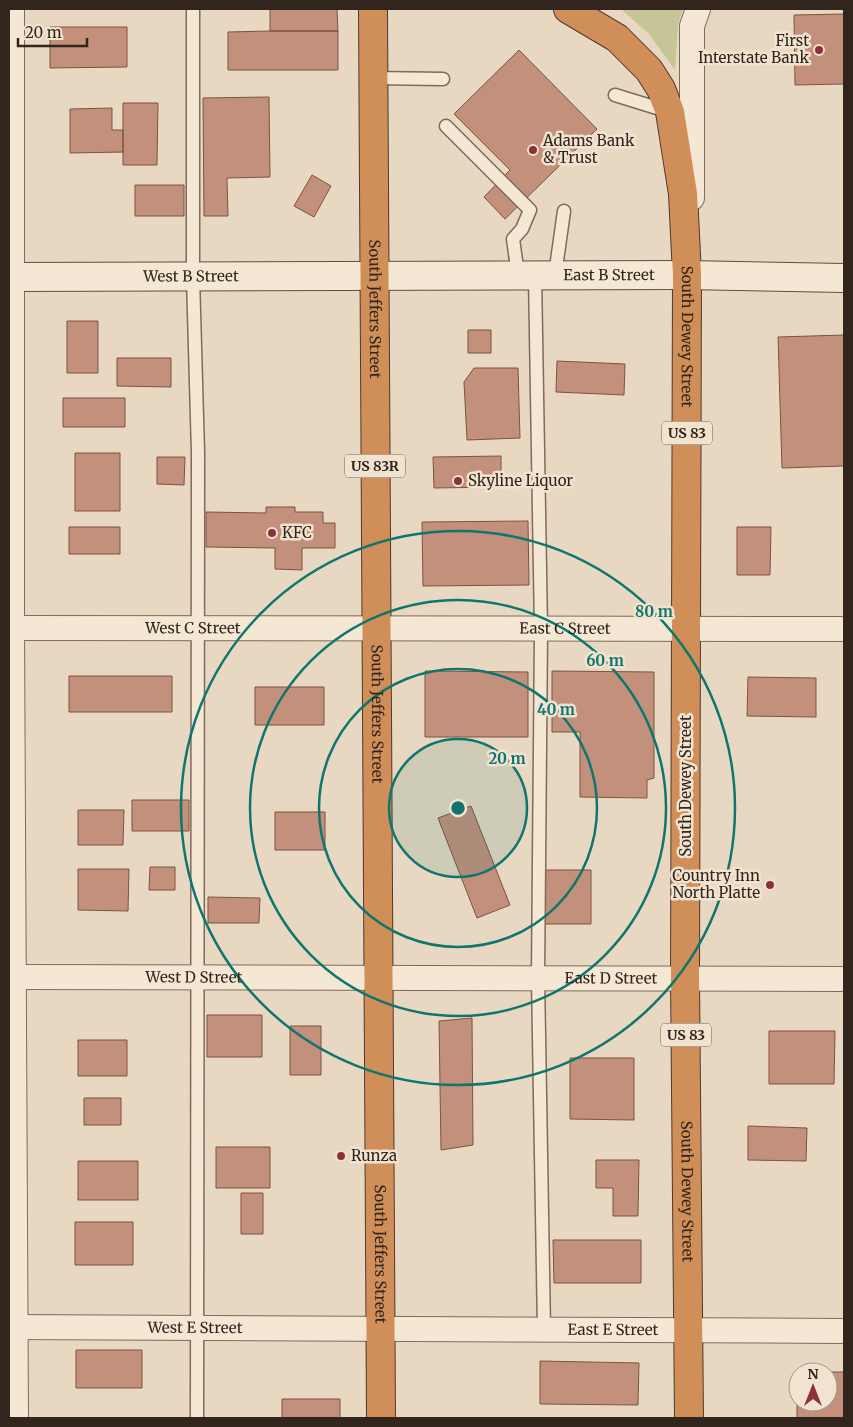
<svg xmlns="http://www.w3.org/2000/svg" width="853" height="1427" font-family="Merriweather,serif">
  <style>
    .green { fill: #c5c597 }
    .building { fill: #c3907b; stroke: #7d5343; fill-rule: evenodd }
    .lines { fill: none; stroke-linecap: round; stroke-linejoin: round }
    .lane-casing { stroke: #806a5b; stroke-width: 15 }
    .street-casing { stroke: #806a5b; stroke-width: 26 }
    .secondary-casing { stroke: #624c3e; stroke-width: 30 }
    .highway-casing { stroke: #4e3a2f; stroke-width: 30 }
    .lane { stroke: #f4e7d3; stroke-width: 12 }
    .street { stroke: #f4e7d3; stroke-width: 24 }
    .secondary { stroke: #f4e7d3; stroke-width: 28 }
    .highway { stroke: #d08e59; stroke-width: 28 }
    .ring { fill: none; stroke: #0f766e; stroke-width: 2.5 }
    .poi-dot { fill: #89313c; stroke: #f1e3d0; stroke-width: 2 }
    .labels { text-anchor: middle; stroke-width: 5; stroke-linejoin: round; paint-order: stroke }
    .shield { fill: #f1e3d0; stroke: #6b5e53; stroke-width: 1 }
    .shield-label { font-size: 14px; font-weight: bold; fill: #31251d }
    .poi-label { font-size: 15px; fill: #31251d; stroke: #f1e3d0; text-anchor: start }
    .street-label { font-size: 15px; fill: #31251d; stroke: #f1e3d0 }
    .centre { fill: #0f766e; stroke: #f1e3d0; stroke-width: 2.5 }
    .ring-label { font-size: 15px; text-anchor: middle; font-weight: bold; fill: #0f766e; stroke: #f1e3d0; stroke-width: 5; stroke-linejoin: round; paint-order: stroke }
  </style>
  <rect width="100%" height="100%" fill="#e9d8c1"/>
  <path class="green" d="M621 9H683L678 25 675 70 649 34Z"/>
  <path class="building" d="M270 9H337L338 31H270Z
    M844 14V84L795 85 794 15Z
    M50 27H127V67L50 68Z
    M270 31H338V70H228V32Z
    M519 50 597 129 505 219 484 197 510 170 454 114Z
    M269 97 270 177 227 178 228 216H204L203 98Z
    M123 103H158L157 165H123Z
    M112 108V130H123V152L70 153V109Z
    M312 175 331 186 314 217 294 206Z
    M135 185H184V216H135Z
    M67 321H98V373H67Z
    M468 330H491V353H468Z
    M844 335V466L782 468 778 337Z
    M117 358H171V387L117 386Z
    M557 361 625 364 624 395 556 392Z
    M474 368H518L520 438 467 440 464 382Z
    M63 398H125V427H63Z
    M75 453H120V511H75Z
    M501 456V487L434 488 433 457Z
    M157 457H185L184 485 157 484Z
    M266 507H295V512H323V523H335V548H302V570L275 569V548L206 547V512L266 513Z
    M528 521 529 585 423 586 422 522Z
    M69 527H120V554H69Z
    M737 527H771L770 575H737Z
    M425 671 528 672V737H425Z
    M552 671 654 672V778L647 780V798L580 797V732H552Z
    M69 676H172V712H69Z
    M748 677 816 678V717L747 716Z
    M255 687H324V725H255Z
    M132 800H189V831H132Z
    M471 806 510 905 477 918 438 818Z
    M78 810H124L123 845H78Z
    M275 812H325V850H275Z
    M150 867H175V890H149Z
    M78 869H129L128 911 78 910Z
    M545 870H591V924H545Z
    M208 897 260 898 259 923H208Z
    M207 1015H262V1057H207Z
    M472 1018 473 1145 441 1150 439 1021Z
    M290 1026H321V1075H290Z
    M769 1031H835L834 1084H769Z
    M78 1040H127V1076H78Z
    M570 1058H634V1120L570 1119Z
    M84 1098H121V1125H84Z
    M748 1126 807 1128 806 1161 748 1160Z
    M216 1147H270V1188H216Z
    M596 1160H639L638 1216H613V1188H596Z
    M78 1161H138V1200H78Z
    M241 1193H263V1234H241Z
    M75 1222H133V1265H75Z
    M553 1240H641V1283H554Z
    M76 1350H142V1388H76Z
    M540 1361 639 1363 638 1405 540 1404Z
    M797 1372H844V1418H797ZM798 1372H828V1402H798Z
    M282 1399H340V1418H282Z"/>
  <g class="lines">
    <defs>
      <path id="lane" d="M193 9V277L198 453 197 1418
        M373 78 443 79
        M615 95 670 112
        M446 126 530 210 522 229 513 239 518 275
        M535 275 541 630 538 978 544 1330
        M555 275 564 211"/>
      <g id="street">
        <path d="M12 9V628L16 1418"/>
        <path d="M692 198V26L698 9"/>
        <path id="s1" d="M9 628 844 629"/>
        <path id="s2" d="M9 977 844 979"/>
        <path id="s3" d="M9 1327 844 1331"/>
      </g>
      <g id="secondary">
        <path id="s4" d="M9 277 687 275 844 278"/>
      </g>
      <g id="highway">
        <path id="s5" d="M373 9 381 1418"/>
        <path id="s6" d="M568 9 617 38 649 70 661 89 670 112 683 194 687 275 685 979 689 1418"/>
      </g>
    </defs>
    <use href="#lane" class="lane-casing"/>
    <use href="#street" class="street-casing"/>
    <use href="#secondary" class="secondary-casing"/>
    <use href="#highway" class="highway-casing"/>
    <use href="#lane" class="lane"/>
    <use href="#street" class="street"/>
    <use href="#secondary" class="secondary"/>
    <use href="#highway" class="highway"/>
  </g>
  <circle cx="458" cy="808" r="69" fill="#0f766e" fill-opacity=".12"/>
  <g class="ring">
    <circle cx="458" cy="808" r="69"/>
    <circle cx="458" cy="808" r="139"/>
    <circle cx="458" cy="808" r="208"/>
    <circle cx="458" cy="808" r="277"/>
  </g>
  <g class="poi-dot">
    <circle cx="819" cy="50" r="5"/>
    <circle cx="533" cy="150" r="5"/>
    <circle cx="458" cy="481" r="5"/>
    <circle cx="272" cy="533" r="5"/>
    <circle cx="770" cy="885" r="5"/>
    <circle cx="341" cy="1156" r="5"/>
  </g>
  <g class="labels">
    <g class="shield">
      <rect x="662" y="421.5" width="50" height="23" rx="4"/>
      <rect x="345" y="454.5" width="60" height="23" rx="4"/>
      <rect x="661" y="1023.5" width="50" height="23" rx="4"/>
    </g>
    <g class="shield-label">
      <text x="687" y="438">US 83</text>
      <text x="375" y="471">US 83R</text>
      <text x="686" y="1040">US 83</text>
    </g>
    <g class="poi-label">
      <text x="809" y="46" text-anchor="end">First<tspan x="809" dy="17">Interstate Bank</tspan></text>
      <text x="543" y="146">Adams Bank<tspan x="543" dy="17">&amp; Trust</tspan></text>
      <text x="468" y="486">Skyline Liquor</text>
      <text x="282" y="538">KFC</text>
      <text x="760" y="881" text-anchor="end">Country Inn<tspan x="760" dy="17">North Platte</tspan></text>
      <text x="351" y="1161">Runza</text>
    </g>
    <g class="street-label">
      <text dy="5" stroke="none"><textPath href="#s4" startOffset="600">East B Street</textPath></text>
      <text dy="5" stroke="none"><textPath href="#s4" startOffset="182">West B Street</textPath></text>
      <text dy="5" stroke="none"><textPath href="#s5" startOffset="300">South Jeffers Street</textPath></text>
      <text dy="5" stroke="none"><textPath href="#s6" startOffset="375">South Dewey Street</textPath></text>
      <text dy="5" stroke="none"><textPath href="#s1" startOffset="184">West C Street</textPath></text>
      <text dy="5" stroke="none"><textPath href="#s1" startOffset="556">East C Street</textPath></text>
      <text dy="5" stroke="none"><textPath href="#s5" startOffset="705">South Jeffers Street</textPath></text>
      <text transform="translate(686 786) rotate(-90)" y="5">South Dewey Street</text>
      <text dy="5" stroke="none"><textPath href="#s2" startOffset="185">West D Street</textPath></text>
      <text dy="5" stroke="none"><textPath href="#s2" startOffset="602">East D Street</textPath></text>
      <text dy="5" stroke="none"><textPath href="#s6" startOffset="1230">South Dewey Street</textPath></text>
      <text dy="5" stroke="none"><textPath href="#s5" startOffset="1245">South Jeffers Street</textPath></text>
      <text dy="5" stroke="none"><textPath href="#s3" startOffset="186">West E Street</textPath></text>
      <text dy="5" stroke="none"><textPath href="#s3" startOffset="604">East E Street</textPath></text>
    </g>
  </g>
  <circle cx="458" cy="808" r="8" class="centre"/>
  <g class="ring-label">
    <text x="654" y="617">80 m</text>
    <text x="605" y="666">60 m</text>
    <text x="556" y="715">40 m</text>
    <text x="507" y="764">20 m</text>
  </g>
  <rect width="853" height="1427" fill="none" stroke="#31251d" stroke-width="20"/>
  <g transform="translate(813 1387)"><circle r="24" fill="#f1e3d0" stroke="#a49788"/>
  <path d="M0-4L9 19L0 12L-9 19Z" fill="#89313c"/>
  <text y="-8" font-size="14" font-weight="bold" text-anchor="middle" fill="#31251d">N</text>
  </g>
  <path d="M18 38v8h69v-8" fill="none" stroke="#31251d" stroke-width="2.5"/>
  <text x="25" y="38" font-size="15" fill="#31251d" stroke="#f1e3d0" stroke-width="4" paint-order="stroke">20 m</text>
</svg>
